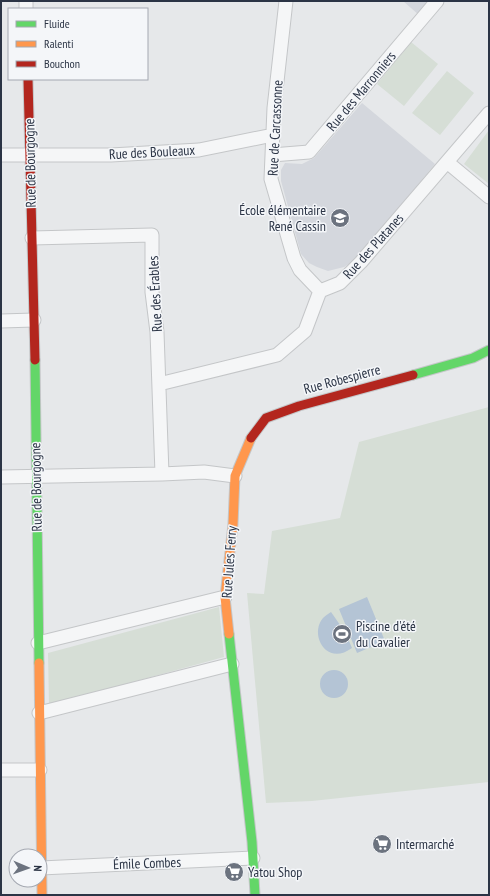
<svg xmlns="http://www.w3.org/2000/svg" width="490" height="896" font-family="'PT Sans Narrow',sans-serif">
  <style>
    .built { fill: #d4d7dd }
    .green { fill: #d6ded6 }
    .water { fill: #b4c4d5 }
    .lines { fill: none; stroke-linecap: round; stroke-linejoin: round }
    .street-casing { stroke: #c4c6c8; stroke-width: 15 }
    .fast-casing { stroke: #c4c6c8; stroke-width: 11 }
    .slow-casing { stroke: #c4c6c8; stroke-width: 11 }
    .jam-casing { stroke: #c4c6c8; stroke-width: 11 }
    .street { stroke: #f5f6f7; stroke-width: 13 }
    .fast { stroke: #63d668; stroke-width: 9 }
    .slow { stroke: #ff974d; stroke-width: 9 }
    .jam { stroke: #b3261e; stroke-width: 9 }
    .labels { text-anchor: middle; stroke-width: 3; stroke-linejoin: round; paint-order: stroke }
    .street-label { font-size: 14px; fill: #2b3445; stroke: #f4f6f9 }
    .poi-label { font-size: 14px; fill: #2b3445; stroke: #f4f6f9; text-anchor: start }
  </style>
  <rect width="100%" height="100%" fill="#e6e8ea"/>
  <path class="built" d="M403 1H430L419 15Z
    M362 103 435 164 354 261 344 267 328 271 317 267 309 263 301 254 281 181V170L285 163 302 164 314 158Z"/>
  <path class="green" d="M411 42 438 64 404 106 377 84Z
    M447 71 474 93 440 135 412 113Z
    M489 130V184L464 164Z
    M489 407V782L312 801 266 803 247 593 264 594 272 531 340 518 359 442Z
    M219 607 224 657 49 705 48 653Z"/>
  <path class="water" d="M367 597 385 641 357 653 339 609Z
    M331 612 345 632 352 648C326 667 309 634 323 618 325 616 328 614 331 612Z
    M320 684a14 14 0 1 1 28 0a14 14 0 1 1-28 0Z"/>
  <g class="lines">
    <defs>
      <path id="street" d="M26 1V9
        M286 1 274 108 271 179 294 258 300 270 320 291
        M1 155H111L199 150 273 135
        M272 155 309 152 437 1
        M447 162 489 197
        M32 238 152 235V292L157 332 162 474
        M1 321 34 320
        M159 384 277 355 305 331 320 291 340 283 361 262 489 113
        M1 477 162 474 204 472 235 476
        M38 643 225 597
        M39 713 232 664
        M1 770H40
        M41 868 253 858"/>
      <path id="fast" d="M35 360 39 663
        M413 375 473 358 489 350
        M229 634 252 842 255 895"/>
      <path id="slow" d="M229 634 225 597 233 524 235 476 251 438
        M39 663 42 895"/>
      <path id="jam" d="M28 79 35 360
        M251 438 266 418 299 406 413 375"/>
    </defs>
    <use href="#street" class="street-casing"/>
    <use href="#fast" class="fast-casing"/>
    <use href="#slow" class="slow-casing"/>
    <use href="#jam" class="jam-casing"/>
    <use href="#street" class="street"/>
    <use href="#fast" class="fast"/>
    <use href="#slow" class="slow"/>
    <use href="#jam" class="jam"/>
  </g>
  <defs>
    <symbol id="school-disc" viewBox="-11 -11 22 22"><circle r="9.5" fill="#6c737f" stroke="#f4f6f9"/><path d="M0-5L7-2L0 1L-7-2ZM-4 1L0 2.5L4 1V4Q0 6-4 4Z" fill="#fff"/></symbol>
    <symbol id="stadium-disc" viewBox="-11 -11 22 22"><circle r="9.5" fill="#6c737f" stroke="#f4f6f9"/><path d="M0-5a6.5 5 0 1 0 0 10a6.5 5 0 1 0 0-10ZM-3.5-1.8h7v3.6h-7Z" fill="#fff"/></symbol>
    <symbol id="supermarket-disc" viewBox="-11 -11 22 22"><circle r="9.5" fill="#6c737f" stroke="#f4f6f9"/><path d="M-6-5.5h2.5l.6 2H6L4.5 2H-2.5L-4.4-4H-6ZM-1.5 3.2a1.3 1.3 0 1 0 .1 0ZM3 3.2a1.3 1.3 0 1 0 .1 0Z" fill="#fff"/></symbol>
  </defs>
  <g fill-rule="evenodd">
    <use href="#school-disc" x="329" y="207" width="22" height="22"/>
    <use href="#stadium-disc" x="331" y="623" width="22" height="22"/>
    <use href="#supermarket-disc" x="371" y="833" width="22" height="22"/>
    <use href="#supermarket-disc" x="223" y="861" width="22" height="22"/>
  </g>
  <g class="labels">
    <g class="street-label">
      <text transform="translate(361 91) rotate(-50)" y="5">Rue des Marronniers</text>
      <text transform="translate(275 128) rotate(-87)" y="5">Rue de Carcassonne</text>
      <text transform="translate(152 152) rotate(-3)" y="5">Rue des Bouleaux</text>
      <text transform="translate(30 163) rotate(-91)" y="5">Rue de Bourgogne</text>
      <text transform="translate(373 246) rotate(-48)" y="5">Rue des Platanes</text>
      <text transform="translate(155 294) rotate(-93)" y="5">Rue des Érables</text>
      <text transform="translate(342 379) rotate(-15)" y="5">Rue Robespierre</text>
      <text transform="translate(36 487) rotate(-91)" y="5">Rue de Bourgogne</text>
      <text transform="translate(229 562) rotate(-86)" y="5">Rue Jules Ferry</text>
      <text transform="translate(147 863) rotate(-2)" y="5">Émile Combes</text>
    </g>
    <g class="poi-label">
      <text x="326" y="215" text-anchor="end">École élémentaire<tspan x="326" dy="16">René Cassin</tspan></text>
      <text x="356" y="631">Piscine d'été<tspan x="356" dy="16">du Cavalier</tspan></text>
      <text x="396" y="849">Intermarché</text>
      <text x="248" y="877">Yatou Shop</text>
    </g>
  </g>
  <rect width="490" height="896" fill="none" stroke="#2b3445" stroke-width="4"/>
  <rect x="8" y="8" width="140" height="72" fill="#f4f6f9" stroke="#a4a8b1"/>
  <rect x="16" y="21" width="20" height="6" fill="#63d668" stroke="#a4a8b1"/>
  <text x="44" y="28" font-size="12" fill="#2b3445">Fluide</text>
  <rect x="16" y="41" width="20" height="6" fill="#ff974d" stroke="#a4a8b1"/>
  <text x="44" y="48" font-size="12" fill="#2b3445">Ralenti</text>
  <rect x="16" y="61" width="20" height="6" fill="#b3261e" stroke="#a4a8b1"/>
  <text x="44" y="68" font-size="12" fill="#2b3445">Bouchon</text>
  <g transform="translate(28 868) rotate(92)"><circle r="19" fill="#f4f6f9" stroke="#a4a8b1"/>
  <path d="M0-3L7 15L0 10L-7 15Z" fill="#6c737f"/>
  <text y="-6" font-size="11" font-weight="bold" text-anchor="middle" fill="#2b3445">N</text>
  </g>
</svg>
